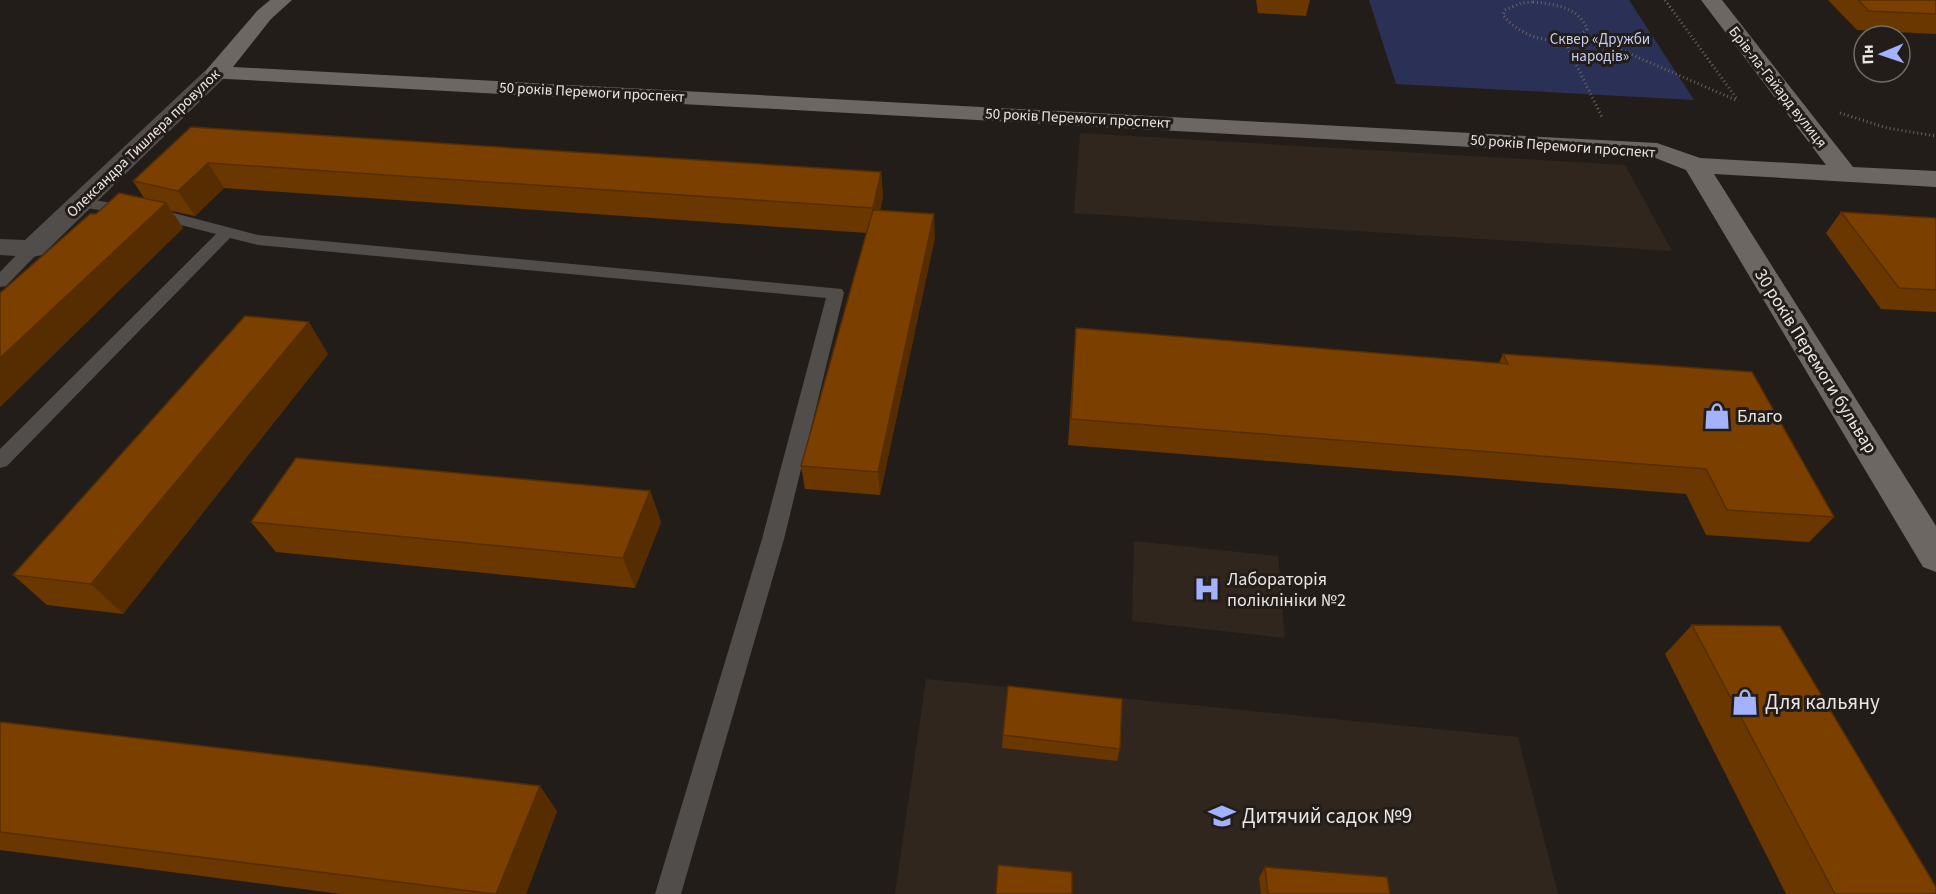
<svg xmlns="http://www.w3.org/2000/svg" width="1936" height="894" font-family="'Source Sans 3',sans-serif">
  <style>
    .built { fill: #31261d }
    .green { fill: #2b3156 }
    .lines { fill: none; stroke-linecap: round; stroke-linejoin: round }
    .path { stroke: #6a6460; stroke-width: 3; stroke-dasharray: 1 3; stroke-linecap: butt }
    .lane { fill: #504d4b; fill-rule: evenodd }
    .street { fill: #504d4b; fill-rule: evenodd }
    .secondary { fill: #6c6763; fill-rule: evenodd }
    .wall { fill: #6a3700 }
    .shaded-wall { fill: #562d00 }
    .building { fill: #7b4000; stroke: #562d00; stroke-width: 1.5 }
    .labels { text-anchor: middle; stroke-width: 6; stroke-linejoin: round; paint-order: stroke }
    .far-park-label { font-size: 15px; fill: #c5cdf4; stroke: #231d19 }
    .far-street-label { font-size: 15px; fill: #eae5e2; stroke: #231d19 }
    .street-label { font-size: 18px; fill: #eae5e2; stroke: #231d19 }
    .poi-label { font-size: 18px; fill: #eae5e2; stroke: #231d19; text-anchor: start }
    .near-poi-label { font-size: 21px; fill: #eae5e2; stroke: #231d19; text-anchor: start }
  </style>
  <rect width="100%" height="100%" fill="#231d19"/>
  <path class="built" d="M1080 133 1625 165 1672 251 1074 213Z
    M1134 541 1278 556 1285 638 1132 621Z
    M926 679 1518 737 1558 894H895Z"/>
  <path class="green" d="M1369 0H1629L1694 100 1396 84Z"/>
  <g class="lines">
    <path class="path" d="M1665 0 1737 99
      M1533 2C1554 4 1579 7 1587 29 1564 51 1521 39 1503 15L1505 10 1521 3Z
      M1584 34 1738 101
      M1564 40 1602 117
      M1840 113 1887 128 1936 136"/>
    <path class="lane" d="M80 198 166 211 258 235 842 289 844 293 784 539 681 894H655L762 539 826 298 258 245 230 238 7 466 0 468V449L216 234 165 221 75 206 72 203Z
      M32 244 40 249 38 253 6 286 0 287V272L26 245Z"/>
    <path class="street" d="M216 66 224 68 227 73 224 78 42 255 32 257 0 255V239L25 240 208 68Z"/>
    <path class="secondary" d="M270 0H292L271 19 233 67 1657 143 1700 158 1826 165 1701 0H1722L1853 167 1936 171V187L1714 174 1936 526V572L1923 567 1686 170 1653 157 208 78 205 73 208 68 257 11Z"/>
  </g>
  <path class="wall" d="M1256 0H1310L1306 16 1258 13Z
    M1828 0H1936V34L1857 30Z
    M191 127 881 172 883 197 880 210 935 237 880 495 805 489 801 466 867 233 224 188 195 216 172 211 183 228 0 407V293L144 198 133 181Z
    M1841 212 1936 219V312L1881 309 1826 233Z
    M1076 328 1499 363 1503 354 1834 517 1809 542 1706 535 1686 494 1068 445 1074 353Z
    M328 354 123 614 47 605 13 575Z
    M650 491 661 522 635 588 276 552 251 522Z
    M1692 625 1936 894H1786L1665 654Z
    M0 722 557 811 526 894H341L0 850Z
    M1003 735 1120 749 1117 761 1002 748Z
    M1265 867 1390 894H1261L1259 878Z"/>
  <path class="shaded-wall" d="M208 163 224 188 195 216 178 191Z
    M881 172 883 197 875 233 873 208Z
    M166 203 183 228 0 407V358Z
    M934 214 935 237 880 495 878 472Z
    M309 322 328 354 123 614 91 584Z
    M650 491 661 522 635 588 623 558Z
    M540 786 557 811 526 894H496Z"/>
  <path class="building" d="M1858 0H1936V14L1869 11Z
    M191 127 881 172 873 208 208 163 178 191 133 181Z
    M119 193 166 203 0 358V293L90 214H96Z
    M873 210 934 214 878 472 801 466Z
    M1841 212 1935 218 1936 219V290L1899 288Z
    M245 316 309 322 91 584 13 575Z
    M1076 328 1508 364 1503 354 1752 372 1834 517 1727 510 1706 469 1071 419Z
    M296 458 650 491 623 558 251 522Z
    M1692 625 1780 626 1936 887V894H1835Z
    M1008 686 1122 699 1120 749 1003 735Z
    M0 722 540 786 496 894H494L0 832Z
    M998 865 1072 872V894H996Z
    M1265 867 1387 877 1390 894H1268Z"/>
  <defs>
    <symbol id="shop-bare" viewBox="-9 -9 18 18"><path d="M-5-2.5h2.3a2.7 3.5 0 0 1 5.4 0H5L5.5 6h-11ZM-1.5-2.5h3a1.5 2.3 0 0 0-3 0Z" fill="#a3b2fd" stroke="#231d19" stroke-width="2.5" paint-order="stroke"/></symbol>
    <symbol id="hospital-bare" viewBox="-9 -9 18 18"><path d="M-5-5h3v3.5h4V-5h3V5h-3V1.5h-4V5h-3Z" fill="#a3b2fd" stroke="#231d19" stroke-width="2.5" paint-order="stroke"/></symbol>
    <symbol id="school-bare" viewBox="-9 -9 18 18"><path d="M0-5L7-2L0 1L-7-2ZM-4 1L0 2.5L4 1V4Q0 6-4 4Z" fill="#a3b2fd" stroke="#231d19" stroke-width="2.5" paint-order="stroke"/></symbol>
  </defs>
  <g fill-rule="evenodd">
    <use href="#shop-bare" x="1698" y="397" width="38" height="38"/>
    <use href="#hospital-bare" x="1188" y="570" width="38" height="38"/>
    <use href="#shop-bare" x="1726" y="683" width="38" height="38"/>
    <use href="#school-bare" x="1203" y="797" width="38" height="38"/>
  </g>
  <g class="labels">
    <g class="far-park-label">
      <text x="1600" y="44">Сквер «Дружби<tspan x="1600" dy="17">народів»</tspan></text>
    </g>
    <g class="far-street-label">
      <text transform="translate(1778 87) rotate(52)" y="5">Брів-ла-Гайард вулиця</text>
      <text transform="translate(592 92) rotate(3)" y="5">50 років Перемоги проспект</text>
      <text transform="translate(1078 118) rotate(3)" y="5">50 років Перемоги проспект</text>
      <text transform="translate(143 143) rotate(-44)" y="5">Олександра Тишлера провулок</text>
      <text transform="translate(1563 146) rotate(4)" y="5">50 років Перемоги проспект</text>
    </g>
    <g class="street-label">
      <text transform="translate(1816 361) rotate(58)" y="6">30 років Перемоги бульвар</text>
    </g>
    <g class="poi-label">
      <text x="1737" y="422">Благо</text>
      <text x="1227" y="585">Лабораторія<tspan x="1227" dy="21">поліклініки №2</tspan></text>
    </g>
    <g class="near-poi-label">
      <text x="1765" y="709">Для кальяну</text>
      <text x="1242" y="823">Дитячий садок №9</text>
    </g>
  </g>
  <g transform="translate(1882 54) rotate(268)"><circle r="28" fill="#231d19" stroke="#736d69" stroke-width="1.5"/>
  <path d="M0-4.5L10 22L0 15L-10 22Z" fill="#a3b2fd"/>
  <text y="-9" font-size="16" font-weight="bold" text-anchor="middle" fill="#eae5e2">Пн</text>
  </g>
</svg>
